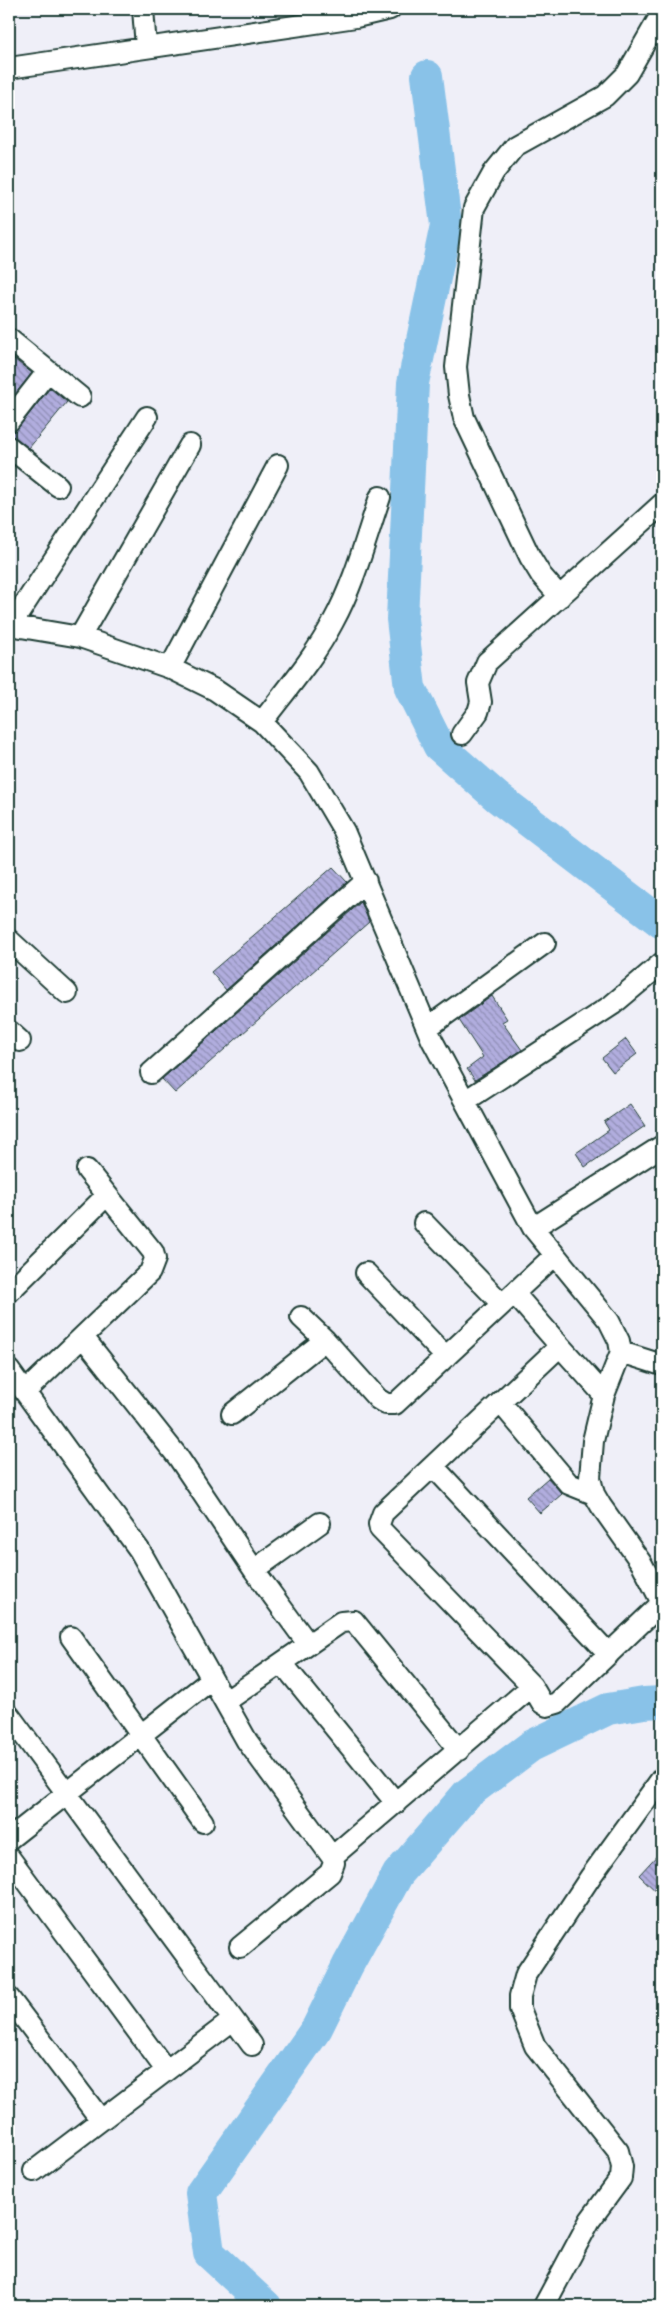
<svg xmlns="http://www.w3.org/2000/svg" width="671" height="2315" font-family="'Playpen Sans',sans-serif">
  <style>
    .lines { fill: none; stroke-linecap: round; stroke-linejoin: round }
    .river { stroke: #89c2e8; stroke-width: 32 }
    .building { fill: url(#building-back-hatch); stroke: #1f3d34 }
    .minor-casing { stroke: #1f3d34; stroke-width: 24 }
    .minor { stroke: #fff; stroke-width: 20 }
  </style>
  <defs>
    <pattern id="building-back-hatch" width="6" height="6" patternUnits="userSpaceOnUse" patternTransform="scale(1.25)"><rect width="6" height="6" fill="#b1adde"/><path d="M-1 5l2 2M0 0l6 6M5-1l2 2" fill="none" stroke="#8f8eb5"/></pattern>
  </defs>
  <rect width="100%" height="100%" fill="#efeff8"/>
  <filter id="ink" filterUnits="userSpaceOnUse"><feTurbulence type="fractalNoise" baseFrequency=".02" numOctaves="2"/><feDisplacementMap in="SourceGraphic" scale="10" xChannelSelector="R" yChannelSelector="G"/><feConvolveMatrix kernelMatrix="1 2 1 2 8 2 1 2 1" color-interpolation-filters="sRGB"/></filter>
  <g filter="url(#ink)">
    <g class="lines">
      <path class="river" d="M427 76 446 225 413 383 402 619 410 688 439 746 497 797 662 923
        M266 2306 209 2253 201 2193 317 2028 348 1965 398 1874 467 1794 531 1746 608 1709 644 1703 662 1702"/>
    </g>
    <path class="building" d="M14 359 32 373 9 402V366Z
      M50 388 67 402 29 448 16 438 9 435V433L18 428Z
      M333 867 347 882 226 990 211 972Z
      M361 902 369 922 175 1093 162 1079Z
      M492 996 507 1019 502 1022 522 1050 475 1080 467 1069 483 1057 459 1020Z
      M626 1039 637 1054 613 1072 602 1058Z
      M630 1104 645 1126 585 1167 576 1153 609 1130 604 1122Z
      M548 1478 562 1494 540 1513 526 1497Z
      M662 1850V1897L639 1875Z"/>
    <g class="lines">
      <defs>
        <path id="minor" d="M143 9 146 47
          M9 68 356 17 390 9
          M9 339 80 397
          M9 421 48 371
          M9 447 58 486
          M560 597 541 575 530 557 464 418 459 395 456 367 474 208 494 172 515 146 605 96 627 74 662 13
          M9 625 80 637 170 668 215 690 262 722 309 772 344 831 432 1040 533 1228 609 1321 619 1341 621 1352 604 1395 593 1441 590 1478 594 1494 601 1506 642 1564 662 1603
          M11 625 147 417
          M80 637 190 445
          M170 668 278 465
          M262 722C287 689 314 658 333 622 354 584 366 538 380 497
          M462 734 478 712 481 702 478 683 487 662 662 504
          M9 940 67 993
          M427 1028 545 943
          M9 1031 20 1041
          M151 1073 366 881
          M465 1101 612 1005 662 963
          M424 1223 502 1304
          M533 1228 662 1146
          M366 1273 446 1357
          M9 1292 107 1195
          M514 1293 560 1346
          M83 1337 178 1457 254 1570 308 1644
          M325 1340 378 1399 386 1404H395L555 1255
          M621 1352 662 1365
          M9 1370 140 1551 247 1741 332 1857 334 1863 330 1873 240 1947
          M25 1392 150 1272 155 1259 153 1252 87 1170
          M604 1395 560 1346 383 1513 379 1524 380 1529 532 1686 542 1703 547 1706 557 1703 662 1603
          M501 1403 569 1484 594 1494
          M232 1414 325 1340 301 1317
          M433 1466 609 1654
          M254 1570 320 1523
          M71 1637 203 1822
          M282 1663 396 1803
          M225 1702 341 1622 354 1621 459 1750
          M9 1715 252 2045
          M9 1839 212 1679
          M9 1857 166 2070
          M332 1857 532 1686
          M9 1998 101 2120
          M34 2171 233 2020
          M544 2306 590 2220 621 2178 622 2167 618 2151 535 2046 520 2009V1996L526 1974 591 1876 662 1778"/>
      </defs>
      <use href="#minor" class="minor-casing"/>
      <use href="#minor" class="minor"/>
    </g>
  </g>
  <rect width="671" height="2315" fill="none" stroke="#fff" stroke-width="30"/>
  <rect x="15" y="15" width="641" height="2285" fill="none" stroke="#1f3d34" stroke-width="2" filter="url(#ink)"/>
</svg>
